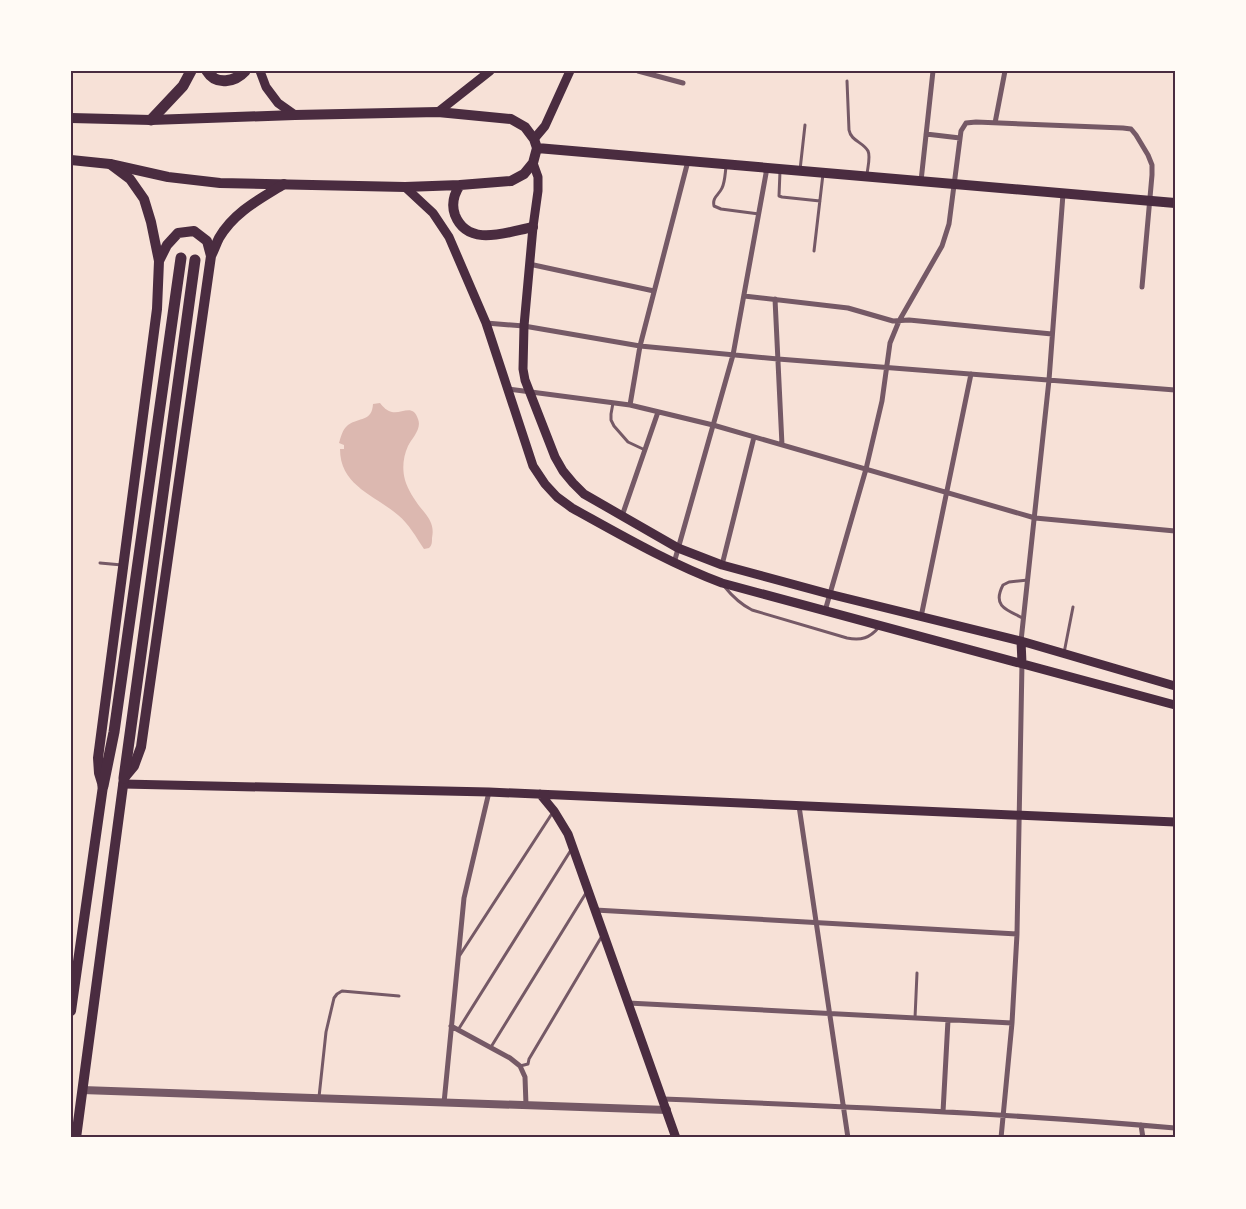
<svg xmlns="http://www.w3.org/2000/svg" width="1246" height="1209" font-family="Arial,sans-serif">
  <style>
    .water { fill: #dcb8b0 }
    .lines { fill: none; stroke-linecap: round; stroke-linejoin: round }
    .service { stroke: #755966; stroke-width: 3 }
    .minor { stroke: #755966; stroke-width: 5 }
    .tertiary { stroke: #755966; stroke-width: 8 }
    .secondary { stroke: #4a2c40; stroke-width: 9 }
    .primary { stroke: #4a2c40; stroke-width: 10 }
    .trunk { stroke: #4a2c40; stroke-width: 10 }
    .motorway { stroke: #4a2c40; stroke-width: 11 }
    .neatline { fill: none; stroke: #4a2c40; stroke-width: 2 }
  </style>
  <rect width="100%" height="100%" fill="#f7e1d7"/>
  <path class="water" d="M380 403C383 407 387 411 392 412 402 414 413 403 418 419 422 429 412 438 408 446 403 457 402 469 405 480 408 490 414 499 420 507 424 512 429 517 431 523 433 528 433 533 432 538 432 543 432 545 429 548L424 549C416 537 409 524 398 515 375 495 340 486 340 449H344V445L339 443C341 437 342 430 348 425 359 417 372 422 373 404Z"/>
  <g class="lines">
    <path class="service" d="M847 81 849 130C851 141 863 142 868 151 871 157 867 169 867 176
      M726 167C725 174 725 182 722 188 719 195 712 197 714 206L721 209 759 214
      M800 170 805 125
      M780 171 779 196 782 197 820 201
      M814 251 823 174
      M613 403 611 414V420L614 426 628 442 645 450
      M100 563 122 565
      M724 586C732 596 740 604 752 610L847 638C861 641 870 638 879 627
      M1023 618C1006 610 992 606 1003 585L1009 582 1028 580
      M1064 653 1073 607
      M460 955 553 812
      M915 1018 917 973
      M458 1030 571 850
      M491 1047 586 893
      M520 1066 528 1064 529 1059 602 936
      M319 1097 326 1032 334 998 337 994 342 991 399 996
      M249 1137V1138"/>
    <path class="minor" d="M638 71 683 83
      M995 123 1005 71
      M926 134 960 138
      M921 181 933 71
      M529 264 654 291
      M744 296 848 308 893 321 909 320 1052 334
      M775 299 782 445
      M486 323 524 326 640 346 778 359 1175 390
      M508 389 630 405 713 425 1035 518 1175 531
      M630 405 640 346 688 161
      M622 516 658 412
      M674 563 733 355 767 168
      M722 565 754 437
      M825 611 866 469 882 401 890 343 899 321 942 246 949 224 961 131 966 123 976 122 1123 128 1131 129 1136 135 1148 155 1152 165V175L1142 287
      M921 617 971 374
      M1021 641 1049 380 1063 194
      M799 806 848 1138
      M595 910 1017 934
      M628 1003 1012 1023
      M451 1026 510 1058 520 1066 525 1077 526 1105
      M663 1099C834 1106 1004 1113 1175 1128
      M444 1103 464 898 489 792
      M943 1112 948 1020
      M1141 1125 1143 1138
      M1001 1138 1012 1023 1017 934 1022 663"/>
    <path class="tertiary" d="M82 1090 667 1110"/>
    <path class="secondary" d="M260 71 266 87 278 103 295 115
      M438 112 490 71
      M534 139 545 126 570 71
      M533 163 538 177V191L533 227 524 326 523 369 525 380 555 457 563 471 573 483 584 494 678 548 722 565 829 594 1021 641 1175 686
      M405 187 433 213 449 237 486 323 533 466 545 484 557 497 572 508C621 535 669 563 722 583L1175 705
      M1021 641 1022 663
      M123 784 489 792 1175 822
      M540 794 554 811 568 834 676 1138"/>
    <path class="primary" d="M71 118 151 120 295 115 438 112 511 119 525 127 534 139 537 148 533 163 524 174 511 181 460 185 405 187 220 183 168 177 110 164 71 160
      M537 148 1175 203
      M460 185C454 194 451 204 455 215 468 248 507 232 533 227"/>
    <path class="trunk" d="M159 261 167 245 178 233 194 231 207 241 211 256
      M71 1011 103 786 99 773 98 758 157 309 159 261 151 222 144 199 130 179 110 164
      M76 1138 124 778 134 766 141 747 211 256C214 250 216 244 219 238 234 212 260 199 284 184"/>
    <path class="motorway" d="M207 71C216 86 235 82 245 71
      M151 120 183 86 191 71
      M124 778 195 260
      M103 786 114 732 181 258"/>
  </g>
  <rect width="1246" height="1209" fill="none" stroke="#fffaf5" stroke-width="145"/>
  <rect x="72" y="72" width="1102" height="1064" class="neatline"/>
</svg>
